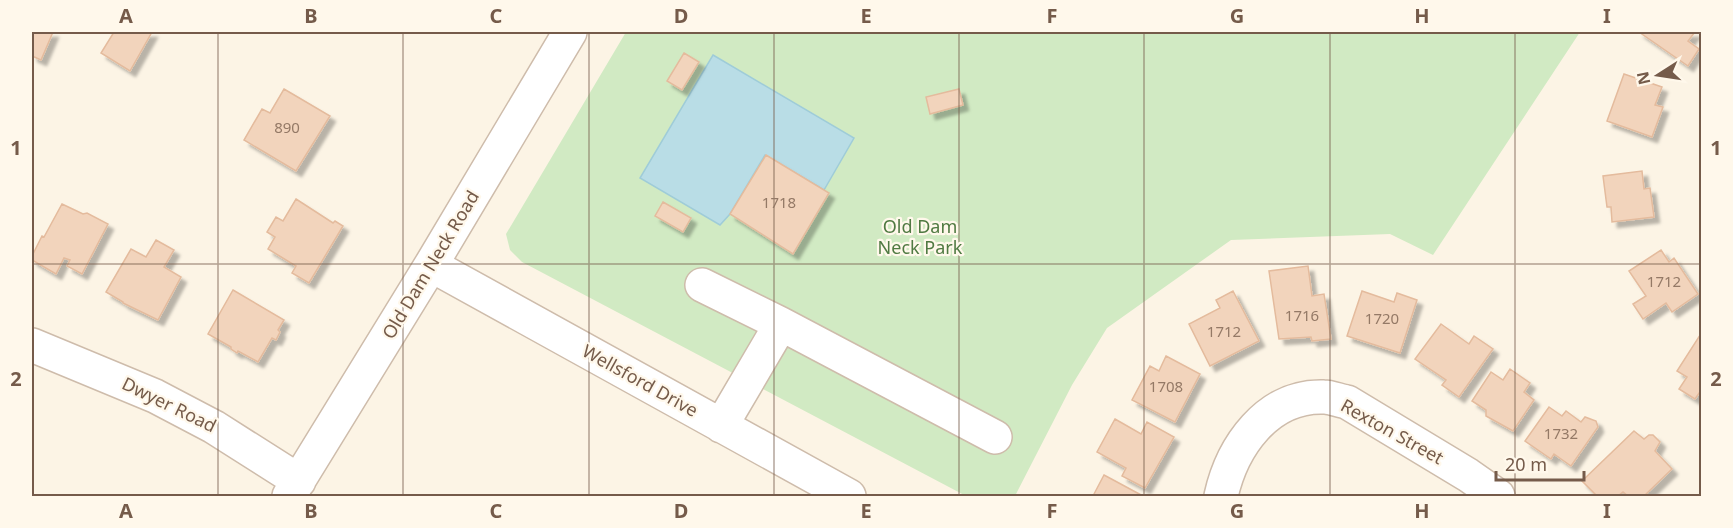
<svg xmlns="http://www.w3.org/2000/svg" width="1733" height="528" font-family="'Noto Sans',sans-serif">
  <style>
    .green { fill: #d1eac3 }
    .water { fill: #b9dde6; stroke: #9fccd8; stroke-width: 1.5 }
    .building { fill: #f2d4bc; stroke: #e4bb9d; stroke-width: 1.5; filter: url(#shadow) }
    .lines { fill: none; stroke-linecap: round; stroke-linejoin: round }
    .minor-casing { stroke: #cebcab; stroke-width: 36 }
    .minor { stroke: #fff; stroke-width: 33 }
    .grid { fill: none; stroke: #755b4a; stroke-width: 1.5; stroke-opacity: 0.55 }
    .labels { text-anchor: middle; stroke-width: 4.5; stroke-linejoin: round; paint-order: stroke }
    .number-label { font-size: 15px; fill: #947966 }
    .park-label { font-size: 18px; fill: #507a42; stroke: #fff8eb }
    .street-label { font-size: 18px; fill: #755b4a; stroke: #fff8eb }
    .neatline { fill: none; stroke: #755b4a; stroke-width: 2 }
    .grid-label { font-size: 20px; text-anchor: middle; font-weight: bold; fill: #755b4a }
  </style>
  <defs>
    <filter id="shadow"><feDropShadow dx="5.5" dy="5.5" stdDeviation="1.5" flood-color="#0004"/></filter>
  </defs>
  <rect width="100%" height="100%" fill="#fcf4e5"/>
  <path class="green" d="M626 32H1580L1433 255 1390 234 1231 240 1107 328 1072 385 1015 496H966L522 262 510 250 506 234Z"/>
  <path class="water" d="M713 55 854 138 824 190 765 155 730 214 720 225 640 178Z"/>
  <path class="building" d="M32 32H53L41 60 32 56Z
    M114 32H152L130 71 101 53Z
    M1639 32H1695L1688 41 1699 49 1688 66Z
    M684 53 699 62 682 90 667 81Z
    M1624 74 1662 87 1655 105 1663 107 1652 137 1607 121Z
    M284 89 330 116 296 171 244 140 262 109 270 113Z
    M959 89 963 105 930 114 926 97Z
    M766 155 829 193 793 254 730 214Z
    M1642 171 1644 189 1650 188 1654 217 1612 222 1611 207H1607L1603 176Z
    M296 199 333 223 335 221 343 226 309 283 292 273 296 266 268 249 275 237 267 232 276 217 283 221Z
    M663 202 691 218 683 232 655 216Z
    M62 204 83 214 87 213 108 224 82 274 67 266 70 260 64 258 56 274 32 260V256L42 236 44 237Z
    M156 240 174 250 164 267 181 277 158 320 123 303V302L106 292 131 249 146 257Z
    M1661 250 1669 262 1674 258 1698 294 1672 312 1666 303 1643 319 1633 304 1646 296 1629 271Z
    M1308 266 1312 296 1324 294 1331 339 1312 341 1311 337 1279 339 1269 271Z
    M233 290 284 320 278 330 280 332 276 340 272 338 258 362 238 351 237 353 231 349V347L208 334Z
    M1233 291 1259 341 1210 366 1189 324 1220 308 1216 300Z
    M1362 291 1394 302 1397 293 1417 300 1400 353 1347 336Z
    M1441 324 1469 344 1474 336 1493 349 1459 397 1442 385 1446 380 1415 359Z
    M1702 332V389L1695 399 1679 389 1687 377 1677 371Z
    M1166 356 1200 374 1175 422 1132 400 1150 366 1159 371Z
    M1510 369 1530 383 1524 392 1534 400 1513 431 1486 416V410L1472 401 1491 372 1503 380Z
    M1549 407 1562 416 1566 411 1581 422 1585 417 1596 421 1598 427 1571 466 1554 454 1551 459 1525 441Z
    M1115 419 1141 434 1147 422 1174 437 1145 488 1122 476 1126 468 1097 452Z
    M1634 431 1644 439 1649 435H1653L1660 442 1655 451 1672 469 1644 496H1628L1623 492 1618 496H1597L1582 481Z
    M1104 475 1143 496H1099L1094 494Z"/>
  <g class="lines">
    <defs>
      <path id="minor" d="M431 265 849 496
        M702 285 781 324
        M32 345 155 396 214 427 299 481
        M721 426 781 324 995 437
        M289 496 431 265 570 32
        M1221 496C1232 447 1267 395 1324 397 1331 397 1340 401 1347 402L1468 475 1498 496"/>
    </defs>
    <use href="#minor" class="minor-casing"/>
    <use href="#minor" class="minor"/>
  </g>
  <path class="grid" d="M218 32V496M403 32V496M589 32V496M774 32V496M959 32V496M1144 32V496M1330 32V496M1515 32V496M32 264H1702"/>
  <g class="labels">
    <g class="number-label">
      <text x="287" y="133">890</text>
      <text x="779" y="208">1718</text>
      <text x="1664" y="287">1712</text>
      <text x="1302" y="321">1716</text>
      <text x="1382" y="324">1720</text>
      <text x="1224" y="337">1712</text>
      <text x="1166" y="392">1708</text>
      <text x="1561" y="439">1732</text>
    </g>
    <g class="park-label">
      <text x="920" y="233">Old Dam<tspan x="920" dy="21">Neck Park</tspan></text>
    </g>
    <g class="street-label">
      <text transform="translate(431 265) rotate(-59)" y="6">Old Dam Neck Road</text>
      <text transform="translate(640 381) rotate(29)" y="6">Wellsford Drive</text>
      <text transform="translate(169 405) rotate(26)" y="6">Dwyer Road</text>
      <text transform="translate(1392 432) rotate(29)" y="6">Rexton Street</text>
    </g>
  </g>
  <rect width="1733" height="528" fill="none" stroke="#fff8eb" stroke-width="66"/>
  <g transform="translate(1658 75) rotate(258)" stroke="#fff8eb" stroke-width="4.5" paint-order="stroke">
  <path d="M0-4.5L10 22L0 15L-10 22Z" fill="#755b4a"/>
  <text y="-9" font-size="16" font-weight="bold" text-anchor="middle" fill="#755b4a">N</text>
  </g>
  <path d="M1496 471v9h88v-9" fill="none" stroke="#755b4a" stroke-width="3"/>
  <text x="1505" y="471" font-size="18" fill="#755b4a" stroke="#fff8eb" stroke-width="4.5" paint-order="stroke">20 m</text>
  <rect x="33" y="33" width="1667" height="462" class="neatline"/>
  <g class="grid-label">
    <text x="126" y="23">A</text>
    <text x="311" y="23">B</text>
    <text x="496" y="23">C</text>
    <text x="681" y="23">D</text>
    <text x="866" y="23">E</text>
    <text x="1052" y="23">F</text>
    <text x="1237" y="23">G</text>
    <text x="1422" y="23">H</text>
    <text x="1607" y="23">I</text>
    <text x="16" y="155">1</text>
    <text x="1716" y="155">1</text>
    <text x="16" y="386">2</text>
    <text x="1716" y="386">2</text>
    <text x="126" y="518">A</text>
    <text x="311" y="518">B</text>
    <text x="496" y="518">C</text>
    <text x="681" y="518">D</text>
    <text x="866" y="518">E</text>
    <text x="1052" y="518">F</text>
    <text x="1237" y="518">G</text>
    <text x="1422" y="518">H</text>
    <text x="1607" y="518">I</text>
  </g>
</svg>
